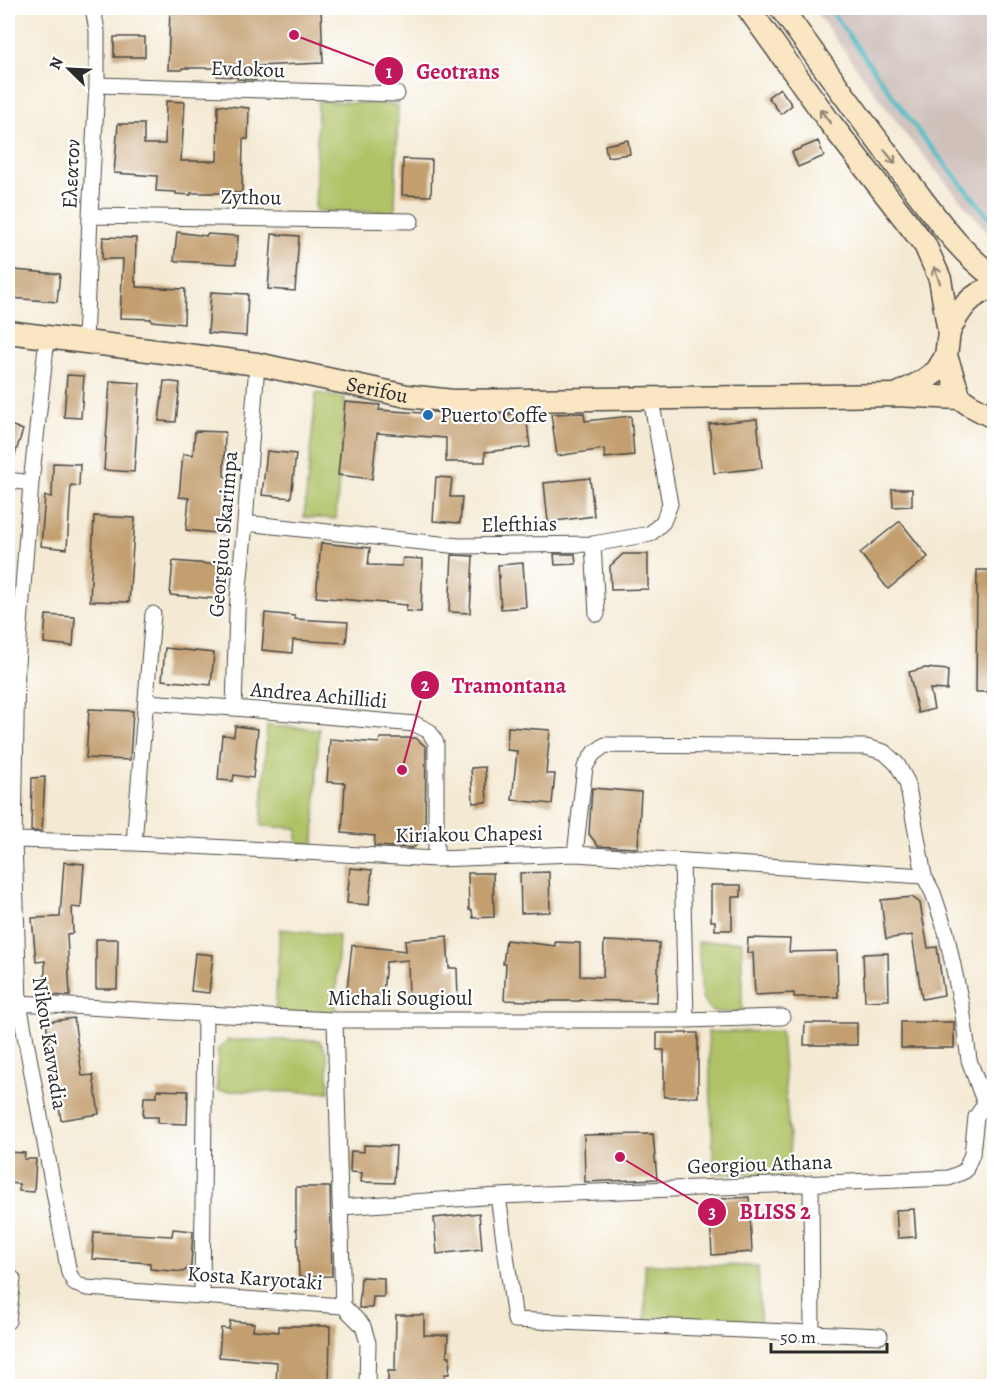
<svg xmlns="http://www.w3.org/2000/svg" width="1002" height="1394" font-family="Alegreya,serif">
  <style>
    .industrial { fill: #cfc0ba }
    .green { fill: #afc266; stroke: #6d7648; stroke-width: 1.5 }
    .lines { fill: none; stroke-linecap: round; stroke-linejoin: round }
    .stream { stroke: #4bb9c2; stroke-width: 4.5 }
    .building { fill: #c39f70 }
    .street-casing { stroke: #494844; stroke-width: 17 }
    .secondary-casing { stroke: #494844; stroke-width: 25 }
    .street { stroke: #fff; stroke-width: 15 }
    .secondary { stroke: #fbe6c4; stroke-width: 22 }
    .oneway { stroke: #938878 }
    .poi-dot { fill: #1f6fb2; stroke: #fff; stroke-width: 2 }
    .labels { text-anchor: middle; stroke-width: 4.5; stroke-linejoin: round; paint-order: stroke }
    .street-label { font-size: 21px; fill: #2b2b2b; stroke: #fff }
    .poi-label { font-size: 21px; fill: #2b2b2b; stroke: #fff; text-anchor: start }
    .leader { fill: none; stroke: #c2185b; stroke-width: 2 }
    .callout-dot { fill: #c2185b; stroke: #fff; stroke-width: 2 }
    .mark-label { font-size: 18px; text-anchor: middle; font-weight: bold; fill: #fff }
    .callout-label { font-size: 22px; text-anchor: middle; font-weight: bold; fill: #c2185b; stroke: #fff; stroke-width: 4.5; stroke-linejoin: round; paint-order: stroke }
  </style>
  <rect width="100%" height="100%" fill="#fff"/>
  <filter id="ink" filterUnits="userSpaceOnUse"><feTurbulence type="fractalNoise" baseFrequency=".0167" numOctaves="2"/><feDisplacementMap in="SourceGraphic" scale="12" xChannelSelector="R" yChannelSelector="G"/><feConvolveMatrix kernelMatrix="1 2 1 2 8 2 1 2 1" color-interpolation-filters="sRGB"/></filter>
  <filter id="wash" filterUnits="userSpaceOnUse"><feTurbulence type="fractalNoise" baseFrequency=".008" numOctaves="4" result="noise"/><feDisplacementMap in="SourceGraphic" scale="24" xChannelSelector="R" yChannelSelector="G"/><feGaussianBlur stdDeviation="1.35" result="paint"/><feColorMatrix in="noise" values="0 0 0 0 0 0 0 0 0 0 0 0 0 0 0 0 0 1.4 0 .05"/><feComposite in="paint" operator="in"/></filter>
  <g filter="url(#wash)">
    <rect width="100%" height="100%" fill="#f4ead4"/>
    <path class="industrial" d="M813 8H994V240L906 135 853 63Z"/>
    <path class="green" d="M318 101 398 105 395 212 315 211Z
      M316 393 345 398 336 519 304 517Z
      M267 726 319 729 314 844H297V828L261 826Z
      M280 929 339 936 335 1014 275 1012Z
      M742 941V1012H715L710 1010 706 1004 702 997 698 942Z
      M781 1031 792 1176 714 1173 708 1032Z
      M228 1040H319L327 1053 329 1092 217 1091 218 1049Z
      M645 1264 758 1266 761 1329 645 1326Z"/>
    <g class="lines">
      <path class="stream" d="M829 8 921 135 994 223"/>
    </g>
    <g id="blocks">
      <path class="building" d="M170 8H321L323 63 256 66V80L237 79V77L217 76 218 68H182V70H168Z
        M114 37H145V57H114Z
        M780 88 792 105 781 114 768 97Z
        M166 101 185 102 181 161H217L218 105 249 108 248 139H243L242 193H191V195L176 194V192L156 191 157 176 114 173 118 124H144V144H165Z
        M628 140 630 154 607 157 605 145Z
        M818 141 824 156 798 167 792 152Z
        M403 159 432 160 431 196 402 195Z
        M177 232 206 236 207 234 238 236 236 264 174 261Z
        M272 234 299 236 295 291 268 289Z
        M103 237 136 238 135 282H136V287L185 289 184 324 151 321V319L120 318 123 259H102Z
        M14 270 60 274 57 302 12 298Z
        M211 292 248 294 246 336 208 333Z
        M67 375 84 376 81 418 64 417Z
        M110 381 140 383 134 472 104 470Z
        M164 381 180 383 176 422 159 421Z
        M345 402 380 405 379 410 422 413V411L453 414H526L530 447 485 452V462H446V438L377 433 372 479 338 475Z
        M584 413 585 421 631 416 634 455 605 458 604 449 557 456 551 414Z
        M757 419 762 468 714 473 709 424Z
        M8 424 23 430 10 470H8Z
        M195 431 225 432 224 476 228 477 225 534 186 530 189 498 179 497 183 454 193 455Z
        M267 451 296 454 291 498 262 495Z
        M53 463 80 464 79 486 71 485 67 549 41 546 45 496 52 497Z
        M436 477 452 478 450 497H462L460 523 433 521Z
        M590 478 594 516 548 522 544 483Z
        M892 489H912V506L893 507Z
        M94 516 135 518 129 602 90 601Z
        M900 521 928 557 888 589 860 553Z
        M321 543 370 548 368 565 402 566 403 558 423 559 421 612 406 611 407 605 316 597Z
        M554 554H575L576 564 555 565Z
        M623 554H648V589L611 590 610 566Z
        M452 555 473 556 470 613 449 612Z
        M173 561 221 565 219 599 170 595Z
        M523 563 526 607 501 609 498 565Z
        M977 570H994V692H976Z
        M265 613 295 616V619L348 622 346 643 293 640 292 653 262 650Z
        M46 615 75 617 73 646 44 643Z
        M165 648 214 653 211 685 162 680Z
        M925 668 948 670 947 690 930 689 934 709 918 713 909 672Z
        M89 709 133 711 130 760 86 758Z
        M235 726 258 729 253 778 234 775 233 781 218 780 222 735 234 736Z
        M508 727 550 730 546 774H555L552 804 512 800 517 751 507 750Z
        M380 738H416L426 747 425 837 413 848 374 846 375 836 342 833 345 783 327 782 330 739 379 743Z
        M485 767 487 802 473 803 471 768Z
        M45 777 42 831H31L32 778Z
        M592 788 641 792 638 848 598 846 589 834Z
        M64 862 84 864 81 908 72 907 73 933 67 934 70 996 45 995V961L36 962 32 918 60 917Z
        M350 868 372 870 369 905 347 903Z
        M549 872 550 912 521 913 520 873Z
        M468 873H493L494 917 473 918 472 910H469Z
        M711 885H741V897H732V930H715V921H711Z
        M912 897 920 903 928 948 937 947 944 995 922 999 912 935 886 939 881 900Z
        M447 936 449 968H457L458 998 409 1000 408 960 386 962 382 1003 346 999 352 945 406 951 405 940Z
        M748 938 790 939 789 952 837 951 838 997H794V993L755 995 753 953H747Z
        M96 939H118L117 989H96Z
        M506 940 555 946V942L580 943V976L603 977 604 941 659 943 657 1002 580 1000V1001H550V1002L504 1000 506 964H503Z
        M195 953 213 955 209 993 191 991Z
        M888 953 889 1000 865 1001 863 954Z
        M74 1018 82 1076 93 1075 99 1114 61 1120 46 1022Z
        M901 1022H954V1048H901Z
        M805 1023H857V1045H804Z
        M657 1033H698V1097H664V1050H657Z
        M157 1090 188 1091 187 1124 158 1123V1117H143L144 1097H157Z
        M653 1134 657 1179 585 1182 584 1135Z
        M364 1145 396 1146 394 1183 361 1182 362 1173 350 1172 351 1151 364 1152Z
        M8 1152 25 1153 24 1159H36L34 1192 19 1191V1184L8 1183Z
        M296 1187H330L332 1276 299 1277 297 1230H296Z
        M749 1197 752 1252 712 1255 709 1200Z
        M914 1209 916 1237 898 1238 896 1210Z
        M479 1213 482 1249 437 1254 434 1218Z
        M173 1229 193 1231 191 1266 183 1272 150 1269V1263L92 1259 94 1232 172 1236Z
        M361 1277 384 1278V1297H373L372 1308H359Z
        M396 1315H424V1335H448L447 1356H450L449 1374H445V1386H388V1371H395Z
        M230 1321 254 1323 253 1330 279 1332V1326H330L329 1386H276L277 1362 219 1357 221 1328 229 1329Z"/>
    </g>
  </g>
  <g filter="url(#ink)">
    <use href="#blocks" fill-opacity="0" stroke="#494844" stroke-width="1.5"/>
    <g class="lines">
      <defs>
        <path id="street" d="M97 85 397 94
          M90 216 411 221
          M47 338 31 483 17 664 14 840 19 1003 69 1273 75 1284 87 1288 343 1306 363 1326 368 1343 367 1386
          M85 342 90 216 97 85V31L93 8
          M8 480 31 483
          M245 523 459 546 593 544 650 534 663 522 670 504 651 399
          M593 544 597 614
          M146 702 234 708 415 724 429 731 436 743V859
          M234 708 237 610 245 523 257 364
          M14 840 134 843 436 859 575 854 924 876
          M134 843 153 614
          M575 854 585 767 593 754 605 745 866 747 884 752 897 764 907 782 924 876 933 893 946 932 962 1008 969 1060 985 1104
          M682 861 686 1020
          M19 1003 205 1014 335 1020H686L782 1017
          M335 1020 343 1306
          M811 1183 812 1333
          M498 1196 515 1320 880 1336
          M341 1207 498 1196 949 1178 965 1171 972 1154 976 1117 985 1104
          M202 1295 205 1014
          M8 1321 13 1279"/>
        <g id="secondary">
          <path d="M748 8 828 120 925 245 940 279 949 332 946 356 960 398 970 405 989 415 994 416"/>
          <path d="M781 8C822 65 863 122 906 178 933 213 958 251 994 277"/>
          <path id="s1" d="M8 332 257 364 407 396 453 401 895 395 960 398"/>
          <path d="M949 332C959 310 970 294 994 287"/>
          <path d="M896 395 923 381 937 371 946 356"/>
        </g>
      </defs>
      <use href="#street" class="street-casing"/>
      <use href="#secondary" class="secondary-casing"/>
      <use href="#street" class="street"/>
      <use href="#secondary" class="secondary"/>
    </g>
    <defs><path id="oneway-shaft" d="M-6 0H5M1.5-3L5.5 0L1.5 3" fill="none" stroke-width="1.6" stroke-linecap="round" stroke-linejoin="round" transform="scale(1.5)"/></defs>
    <g class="oneway">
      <use href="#oneway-shaft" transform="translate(825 116) rotate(-126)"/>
      <use href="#oneway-shaft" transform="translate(890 157) rotate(52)"/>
      <use href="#oneway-shaft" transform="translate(937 275) rotate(-110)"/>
    </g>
  </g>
  <circle class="poi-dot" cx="428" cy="415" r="6"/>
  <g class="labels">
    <g class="street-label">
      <text transform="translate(248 69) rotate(2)" y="7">Evdokou</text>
      <text transform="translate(71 174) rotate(-87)" y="7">Ελεατον</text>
      <text transform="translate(251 197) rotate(1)" y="7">Zythou</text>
      <text dy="7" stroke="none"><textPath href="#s1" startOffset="374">Serifou</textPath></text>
      <text transform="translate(519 524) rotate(-1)" y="7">Elefthias</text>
      <text transform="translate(223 534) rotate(-85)" y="7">Georgiou Skarimpa</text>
      <text transform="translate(319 695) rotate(5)" y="7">Andrea Achillidi</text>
      <text transform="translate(469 834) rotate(-1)" y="7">Kiriakou Chapesi</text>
      <text x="400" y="1005">Michali Sougioul</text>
      <text transform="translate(50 1043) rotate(81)" y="7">Nikou Kavvadia</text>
      <text transform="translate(760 1164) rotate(-2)" y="7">Georgiou Athana</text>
      <text transform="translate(255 1278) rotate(4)" y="7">Kosta Karyotaki</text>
    </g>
    <g class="poi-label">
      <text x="440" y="422">Puerto Coffe</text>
    </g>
  </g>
  <path class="leader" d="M294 35L389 71M402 770L425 685M620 1157L712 1212"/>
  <g class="callout-dot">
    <circle cx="294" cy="35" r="6"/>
    <circle cx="402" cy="770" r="6"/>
    <circle cx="620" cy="1157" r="6"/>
    <circle cx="389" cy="71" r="15"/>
    <circle cx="425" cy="685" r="15"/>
    <circle cx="712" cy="1212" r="15"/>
  </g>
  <g class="mark-label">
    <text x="389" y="78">1</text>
    <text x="425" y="691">2</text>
    <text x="712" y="1218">3</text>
  </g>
  <g class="callout-label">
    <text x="458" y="79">Geotrans</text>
    <text x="509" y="693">Tramontana</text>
    <text x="775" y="1219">BLISS 2</text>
  </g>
  <rect width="1002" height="1394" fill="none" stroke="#fff" stroke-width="30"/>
  <g transform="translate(69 69) rotate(294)" stroke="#ffffff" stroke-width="4.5" paint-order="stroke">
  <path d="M0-4.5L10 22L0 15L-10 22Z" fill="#2b2b2b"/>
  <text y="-9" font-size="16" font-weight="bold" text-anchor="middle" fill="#2b2b2b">N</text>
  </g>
  <path d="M771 1343v9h116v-9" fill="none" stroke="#2b2b2b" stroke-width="3"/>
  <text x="780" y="1343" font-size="18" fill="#2b2b2b" stroke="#ffffff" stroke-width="4.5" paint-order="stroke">50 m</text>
</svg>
